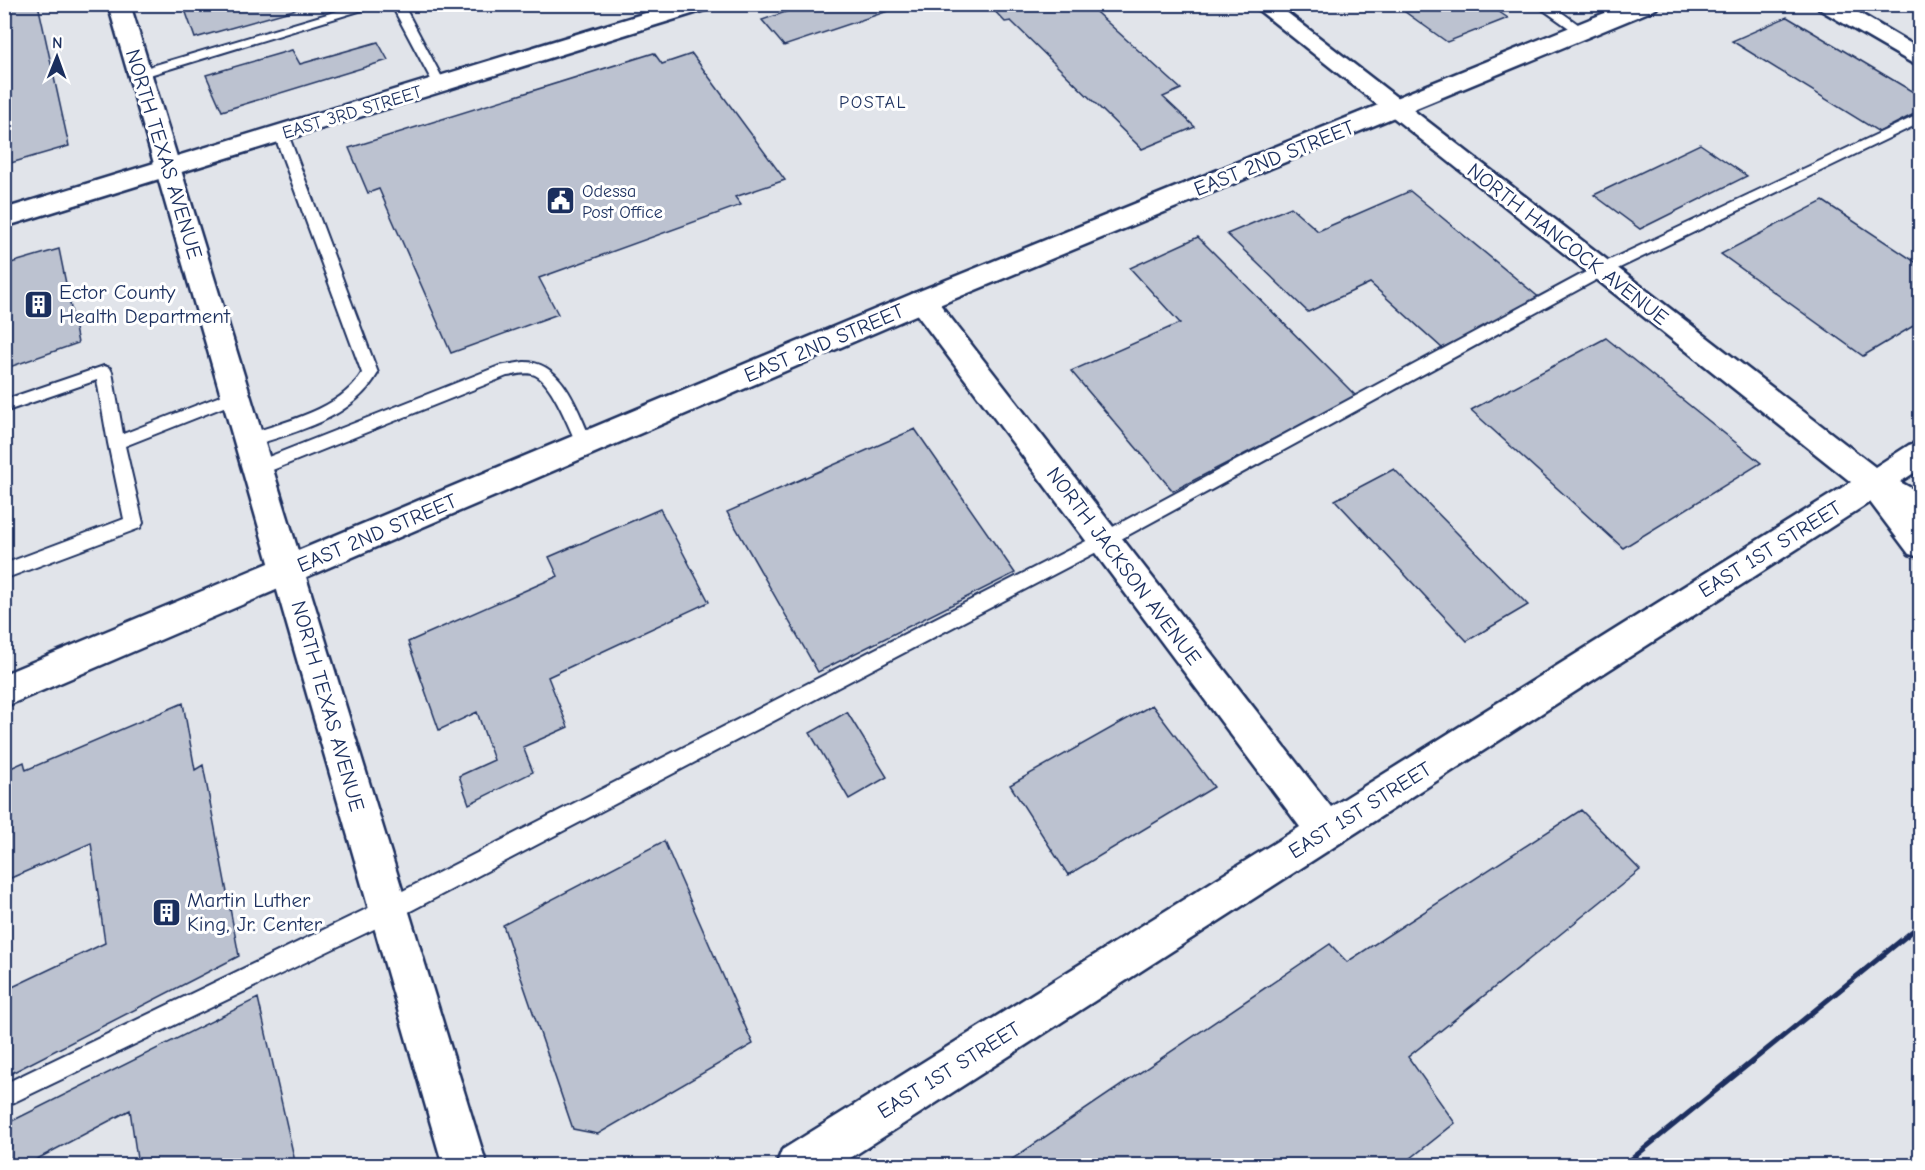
<svg xmlns="http://www.w3.org/2000/svg" width="1925" height="1170" font-family="'Comic Neue',sans-serif">
  <style>
    .built { fill: #e1e4ea }
    .building { fill: #bcc2d0; stroke: #1b2f5e; stroke-width: 1.5 }
    .lines { fill: none; stroke-linecap: round; stroke-linejoin: round }
    .service-casing { stroke: #1b2f5e; stroke-width: 4 }
    .minor-casing { stroke: #1b2f5e; stroke-width: 5 }
    .tertiary-casing { stroke: #1b2f5e; stroke-width: 5 }
    .primary-casing { stroke: #1b2f5e; stroke-width: 5 }
    .service { fill: #fff; fill-rule: evenodd }
    .minor { fill: #fff; fill-rule: evenodd }
    .tertiary { fill: #fff; fill-rule: evenodd }
    .primary { fill: #fff; fill-rule: evenodd }
    .rail { stroke: #1b2f5e; stroke-width: 5 }
    .labels { text-anchor: middle; stroke-width: 6; stroke-linejoin: round; paint-order: stroke }
    .far-neighbourhood-label { font-size: 18px; letter-spacing: 1.5px; fill: #1b2f5e; stroke: #fff }
    .far-street-label { font-size: 18px; fill: #1b2f5e; stroke: #fff }
    .far-poi-label { font-size: 18px; fill: #1b2f5e; stroke: #fff; text-anchor: start }
    .street-label { font-size: 21px; fill: #1b2f5e; stroke: #fff }
    .poi-label { font-size: 21px; fill: #1b2f5e; stroke: #fff; text-anchor: start }
  </style>
  <rect width="100%" height="100%" fill="#f1f2f5"/>
  <filter id="ink" filterUnits="userSpaceOnUse"><feTurbulence type="fractalNoise" baseFrequency=".0167" numOctaves="2"/><feDisplacementMap in="SourceGraphic" scale="12" xChannelSelector="R" yChannelSelector="G"/><feConvolveMatrix kernelMatrix="1 2 1 2 8 2 1 2 1" color-interpolation-filters="sRGB"/></filter>
  <g filter="url(#ink)">
    <path class="built" d="M5 5H1920V1165L5 1166Z"/>
    <path class="building" d="M4 4H38L69 146 4 165Z
      M183 4H315L195 38Z
      M809 4H909L784 46 762 20Z
      M988 4H1087L1181 89 1163 97 1195 127 1142 149 1011 21 1005 22Z
      M1394 4H1497L1492 7 1508 18 1447 42Z
      M1787 17 1920 96V111L1879 132 1732 41Z
      M378 42 388 60 222 111 206 75 292 50 300 64Z
      M654 53 662 64 692 54 785 180 735 197 741 205 539 278 558 314 451 353 379 189 368 193 349 148Z
      M1700 144 1747 176 1640 229 1594 195Z
      M1410 191 1541 299 1442 348 1370 283 1308 312 1227 234 1291 207 1318 231Z
      M1823 201 1920 265V322L1863 356 1721 254Z
      M1198 237 1356 396 1173 491 1071 371 1180 323 1130 268Z
      M59 249 78 343 4 369V265Z
      M1606 338 1761 463 1623 548 1471 410Z
      M915 429 1015 573 818 672 727 512Z
      M1394 469 1528 605 1467 641 1335 500Z
      M660 509 709 602 548 677 568 727 523 747 533 772 469 804 459 776 494 760 477 712 439 730 408 642 558 576 549 557Z
      M183 703 195 770 203 765 239 956 4 1077V991L105 943 91 843 4 881V771L24 762 26 770Z
      M1152 705 1214 787 1068 875 1010 785Z
      M847 712 887 777 849 799 810 733Z
      M1581 810 1640 870 1408 1057 1455 1123 1401 1166H1002L1330 944 1347 962Z
      M664 841 753 1044 598 1134 573 1129 503 925Z
      M258 998 296 1166H138L130 1110 24 1166H4V1125Z"/>
    <g class="lines">
      <defs>
        <path id="service" d="M361 4H382L143 77 139 78 133 74 135 71Z
          M391 4H403L446 85 445 88H435L434 85Z
          M1535 4H1550L1589 32 1583 36 1579 35Z
          M1920 114V123L1607 274 1110 545 397 918 4 1107V1084L381 902 1098 535 1597 266Z
          M281 130 288 134 378 373C353 418 297 432 251 446L245 445 243 440 245 435C284 422 340 410 362 373L274 134Z
          M524 362C564 361 579 414 593 444L591 449 585 451 579 449C570 431 553 383 535 375 527 371 515 375 507 376L265 473 259 475 253 473 251 468 253 463 499 366Z
          M104 366 110 368 112 372 123 434 238 389 244 391 246 395 244 399 125 446 143 523 140 528 4 579V564L124 519 108 443 97 380 4 412V400Z"/>
        <path id="minor" d="M108 4H130L487 1166H443Z
          M1251 4H1276L1875 467 1909 445 1920 442V469L1900 482 1920 493V557L1909 554 1870 502 838 1166H776L782 1150 1300 827 912 308 908 301 912 294 922 291 932 294 1331 807 1851 482Z
          M1816 4H1844L1920 49V65L1912 63 1819 9Z"/>
        <path id="tertiary" d="M675 4H711L708 9 4 227V209Z"/>
        <path id="primary" d="M1627 4H1659L1656 9 932 308 4 707V674L912 294Z"/>
      </defs>
      <use href="#service" class="service-casing"/>
      <use href="#minor" class="minor-casing"/>
      <use href="#tertiary" class="tertiary-casing"/>
      <use href="#primary" class="primary-casing"/>
      <use href="#service" class="service"/>
      <use href="#minor" class="minor"/>
      <use href="#tertiary" class="tertiary"/>
      <use href="#primary" class="primary"/>
      <path class="rail" d="M1623 1166 1920 925"/>
    </g>
  </g>
  <defs>
    <symbol id="civic-square" viewBox="-11 -11 22 22"><rect x="-9" y="-9" width="18" height="18" rx="4" fill="#1b2f5e" stroke="#fff"/><path d="M-.6-6.5H3V-4.5H.6V-3L4-1V1h2V6H-6V1h2V-1L-.6-3ZM-1.2 2.5V6h2.4V2.5Z" fill="#fff"/></symbol>
    <symbol id="building-square" viewBox="-11 -11 22 22"><rect x="-9" y="-9" width="18" height="18" rx="4" fill="#1b2f5e" stroke="#fff"/><path d="M-4-6H4V6H1V3H-1V6H-4ZM-2.5-4.3h1.7v1.8h-1.7ZM.8-4.3h1.7v1.8H.8ZM-2.5-1h1.7V.8h-1.7ZM.8-1h1.7V.8H.8Z" fill="#fff"/></symbol>
  </defs>
  <g fill-rule="evenodd">
    <use href="#civic-square" x="544" y="184" width="33" height="33"/>
    <use href="#building-square" x="22" y="288" width="33" height="33"/>
    <use href="#building-square" x="150" y="896" width="33" height="33"/>
  </g>
  <g class="labels">
    <g class="far-neighbourhood-label">
      <text x="873" y="108">POSTAL</text>
    </g>
    <g class="far-street-label">
      <text transform="translate(352 112) rotate(-17)" y="6">EAST 3RD STREET</text>
    </g>
    <g class="far-poi-label">
      <text x="582" y="197">Odessa<tspan x="582" dy="21">Post Office</tspan></text>
    </g>
    <g class="street-label">
      <text transform="translate(164 154) rotate(73)" y="7">NORTH TEXAS AVENUE</text>
      <text transform="translate(1274 158) rotate(-22)" y="7">EAST 2ND STREET</text>
      <text transform="translate(1568 244) rotate(38)" y="7">NORTH HANCOCK AVENUE</text>
      <text transform="translate(824 343) rotate(-23)" y="7">EAST 2ND STREET</text>
      <text transform="translate(377 533) rotate(-23)" y="7">EAST 2ND STREET</text>
      <text transform="translate(1770 549) rotate(-32)" y="7">EAST 1ST STREET</text>
      <text transform="translate(1124 566) rotate(53)" y="7">NORTH JACKSON AVENUE</text>
      <text transform="translate(328 706) rotate(74)" y="7">NORTH TEXAS AVENUE</text>
      <text transform="translate(1360 810) rotate(-32)" y="7">EAST 1ST STREET</text>
      <text transform="translate(949 1070) rotate(-32)" y="7">EAST 1ST STREET</text>
    </g>
    <g class="poi-label">
      <text x="59" y="299">Ector County<tspan x="59" dy="24">Health Department</tspan></text>
      <text x="187" y="907">Martin Luther<tspan x="187" dy="24">King, Jr. Center</tspan></text>
    </g>
  </g>
  <rect width="1925" height="1170" fill="none" stroke="#fff" stroke-width="24"/>
  <rect x="12" y="12" width="1901" height="1146" fill="none" stroke="#1b2f5e" stroke-width="2" filter="url(#ink)"/>
  <g transform="translate(57 57) rotate(1)" stroke="#ffffff" stroke-width="4.5" paint-order="stroke">
  <path d="M0-4.5L10 22L0 15L-10 22Z" fill="#1b2f5e"/>
  <text y="-9" font-size="16" font-weight="bold" text-anchor="middle" fill="#1b2f5e">N</text>
  </g>
</svg>
